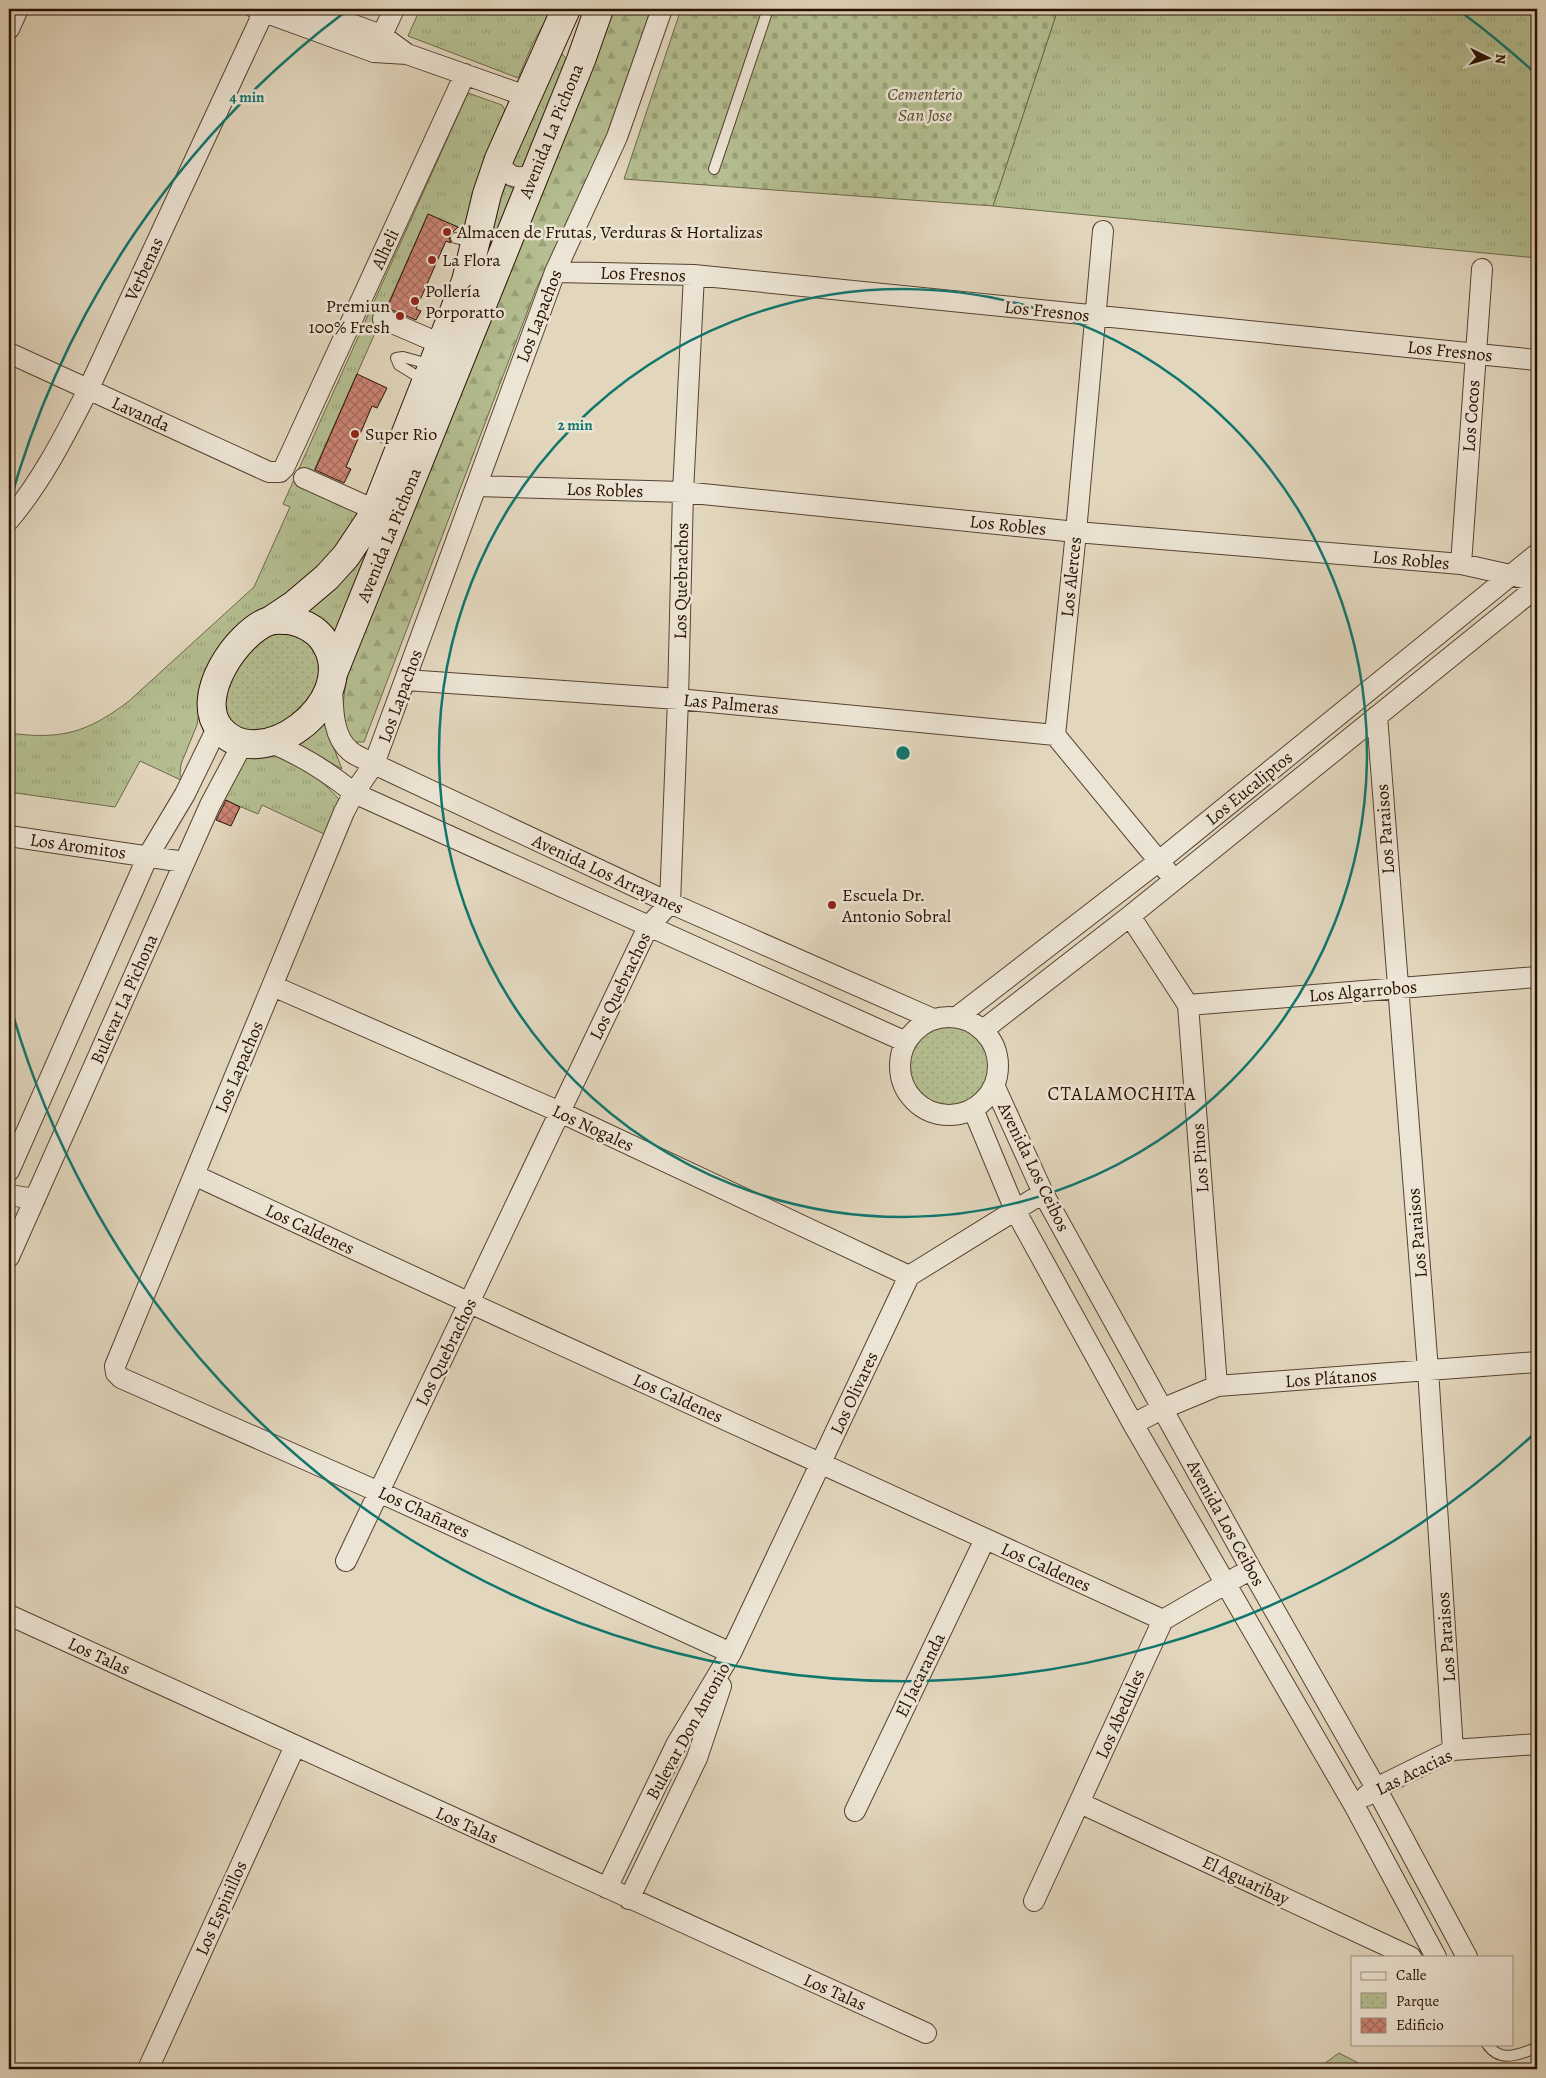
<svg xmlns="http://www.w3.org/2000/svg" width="1546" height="2078" font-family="Alegreya,serif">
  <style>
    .grass { fill: url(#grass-tufts); stroke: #6e6748 }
    .forest { fill: url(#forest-firs); stroke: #6e6748 }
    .cemetery { fill: url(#cemetery-stones); stroke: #6e6748 }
    .park { fill: url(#park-dots); stroke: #6e6748 }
    .building { fill: url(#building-cross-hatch); stroke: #281001 }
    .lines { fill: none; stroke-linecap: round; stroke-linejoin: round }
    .lane-casing { stroke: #564230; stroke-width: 12 }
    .street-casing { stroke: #564230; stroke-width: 22 }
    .secondary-casing { stroke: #281001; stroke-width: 30 }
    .lane { stroke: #ece4d4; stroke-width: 10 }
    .street { stroke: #ece4d4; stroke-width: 20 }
    .secondary { stroke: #ece4d4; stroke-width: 28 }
    .ring { fill: none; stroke: #0f766e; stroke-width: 2.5 }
    .poi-dot { fill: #8f2418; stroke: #ece4d4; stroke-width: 2 }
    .labels { text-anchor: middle; stroke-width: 5; stroke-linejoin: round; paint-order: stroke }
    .park-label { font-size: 18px; font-style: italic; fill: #594d33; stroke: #ece4d4 }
    .street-label { font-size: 18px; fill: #281001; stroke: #ece4d4 }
    .poi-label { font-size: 18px; fill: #281001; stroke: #ece4d4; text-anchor: start }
    .neighbourhood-label { font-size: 19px; letter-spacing: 1px; fill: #281001; stroke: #ece4d4 }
    .centre { fill: #0f766e; stroke: #ece4d4; stroke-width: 2.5 }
    .ring-label { font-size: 15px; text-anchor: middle; font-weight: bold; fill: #0f766e; stroke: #ece4d4; stroke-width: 5; stroke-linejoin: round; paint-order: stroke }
  </style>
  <defs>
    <pattern id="grass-tufts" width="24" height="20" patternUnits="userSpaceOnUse" patternTransform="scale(1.25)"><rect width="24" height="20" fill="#b4be90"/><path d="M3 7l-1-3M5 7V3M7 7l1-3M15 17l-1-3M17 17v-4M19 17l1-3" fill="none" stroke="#9ba27a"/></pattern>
    <pattern id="forest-firs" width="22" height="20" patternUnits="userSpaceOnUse" patternTransform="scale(1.25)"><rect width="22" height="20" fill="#b4be90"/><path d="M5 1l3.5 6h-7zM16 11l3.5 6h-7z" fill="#9ba27a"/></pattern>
    <pattern id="cemetery-stones" width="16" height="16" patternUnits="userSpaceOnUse" patternTransform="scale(1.25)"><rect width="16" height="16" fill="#b4be90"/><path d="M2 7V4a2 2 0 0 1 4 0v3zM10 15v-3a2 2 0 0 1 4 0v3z" fill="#9ba27a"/></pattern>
    <pattern id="park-dots" width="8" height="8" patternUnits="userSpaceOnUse" patternTransform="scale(1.25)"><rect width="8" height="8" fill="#b4be90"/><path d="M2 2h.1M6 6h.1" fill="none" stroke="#9ba27a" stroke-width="1.8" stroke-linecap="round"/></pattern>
    <pattern id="building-cross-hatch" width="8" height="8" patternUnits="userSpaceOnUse" patternTransform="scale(1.25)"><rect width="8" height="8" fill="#cb8373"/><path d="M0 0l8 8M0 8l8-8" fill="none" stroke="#a56a5c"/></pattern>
  </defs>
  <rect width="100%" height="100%" fill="#e2d6bd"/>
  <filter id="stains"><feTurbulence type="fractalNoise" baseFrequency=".004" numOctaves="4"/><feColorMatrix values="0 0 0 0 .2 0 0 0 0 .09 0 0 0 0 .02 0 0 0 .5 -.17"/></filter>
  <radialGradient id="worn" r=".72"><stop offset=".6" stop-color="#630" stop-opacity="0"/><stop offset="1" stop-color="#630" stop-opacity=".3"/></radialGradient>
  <path class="grass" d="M420 9H552L533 43 518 78 408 36Z
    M1058 9H1537V258L993 206Z
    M559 52 562 54 567 59 566 67 535 135 527 169 512 168V161Z
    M468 93 502 105 506 112 466 231 428 214 312 475 362 514 353 531 203 689 197 725 181 764 180 774 183 781 140 761 115 807 9 792V733C61 740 87 733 129 701L254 587 290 507 283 504Z
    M504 184 515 189 477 282Z
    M375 532 337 644 304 610Z
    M323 720 342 769 295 742Z
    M272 754C298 759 321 780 339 799L324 834 262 805 258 814 222 799 244 759 252 756Z"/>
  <path class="forest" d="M610 9H651L605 140 583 192 536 289 364 742H355C337 723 344 688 350 666Z
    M1339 2053 1370 2069H1321L1324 2064Z"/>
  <path class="cemetery" d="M681 9H1058L993 206 624 179Z"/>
  <path class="park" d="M270 632H301L323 660 314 697 278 730 243 731 225 717 223 690 234 666Z
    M900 1066a49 49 0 1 1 98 0a49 49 0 1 1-98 0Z"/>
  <path class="building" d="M428 214 458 227 449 236 451 243 446 241 416 309 421 311 416 320 387 308Z
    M357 374 387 388 377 408 372 406 346 467 351 469 344 483 315 470Z
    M226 800 240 807 231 826 216 820Z"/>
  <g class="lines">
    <defs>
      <path id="lane" d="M714 169 768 9
        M456 238 476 242
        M425 381 399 365 396 358 403 357 432 365
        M382 437 400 446
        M1487 2044C1501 2064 1518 2054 1537 2048"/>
      <path id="street" d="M256 9 374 52 407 54 526 96
        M310 9 381 35 407 54
        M662 9 617 137 555 272 374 764 354 793 344 812 115 1366 116 1373 121 1378 379 1492 731 1653
        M9 29 18 9
        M377 46 394 9
        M499 159C506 177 515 180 533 175
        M1103 231 1076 532 1055 735 1167 871
        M555 272 694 275 1537 360
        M383 319 441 344
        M9 353 269 472H280L284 468 465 74
        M304 478 375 510
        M477 486 683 492 1076 532 1461 564 1537 581
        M9 520C42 481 65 435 88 390L265 9
        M1461 564 1482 269
        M406 680 678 699 1055 735
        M332 685C333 707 332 736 350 751 357 757 367 760 374 764L670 903 933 1019
        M1377 716 1428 1370 1453 1750
        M271 743C302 755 328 772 354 793L906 1042
        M9 836 184 862
        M1130 916 1188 1005 1217 1386
        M273 986 560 1112 909 1276
        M1188 1005 1537 977
        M957 1017 1159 861 1537 554
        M900 1066a49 49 0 1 1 98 0a49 49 0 1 1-98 0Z
        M983 1030 1130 916 1537 587
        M994 1085 1043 1193 1251 1569 1376 1788 1467 1957
        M973 1109 1015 1210 1133 1424 1354 1805 1436 1957
        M9 1171 148 856 185 794 218 726
        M194 1175 470 1303 1163 1620
        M9 1195 35 1199
        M9 1257 210 805 243 743
        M1133 1424 1162 1409 1217 1386 1537 1362
        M346 1561 648 927 670 903 678 699 683 492 694 275
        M9 1615 926 2033
        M1366 1796 1376 1788 1453 1750 1537 1744
        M1080 1803 1411 1957
        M855 1811 985 1539
        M607 1888 676 1745 731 1653 909 1276 1043 1193
        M629 1899 697 1758 721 1686
        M1034 1901 1163 1620 1251 1569
        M148 2069 295 1746"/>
      <path id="secondary" d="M288 620C305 623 319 630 327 646 358 704 259 776 220 729 193 697 237 633 269 621 275 619 283 620 288 620Z
        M270 621 294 605 327 577 346 556 374 514 466 281 487 194 499 159 566 9
        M334 671 581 60 599 9"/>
    </defs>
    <use href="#lane" class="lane-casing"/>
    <use href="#street" class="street-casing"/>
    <use href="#secondary" class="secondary-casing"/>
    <use href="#lane" class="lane"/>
    <use href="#street" class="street"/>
    <use href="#secondary" class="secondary"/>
  </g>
  <g class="ring">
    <circle cx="903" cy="753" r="464"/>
    <path d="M1536 1432A928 928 0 0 1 9 1001M9 505A928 928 0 0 1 345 12M1461 12A928 928 0 0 1 1536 74"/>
  </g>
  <g class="poi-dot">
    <circle cx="447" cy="232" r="5"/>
    <circle cx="432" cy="260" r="5"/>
    <circle cx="415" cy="301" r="5"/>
    <circle cx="400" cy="316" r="5"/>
    <circle cx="355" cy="434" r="5"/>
    <circle cx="832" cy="905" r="5"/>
  </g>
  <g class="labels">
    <g class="park-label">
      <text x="925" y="100">Cementerio<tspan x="925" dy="21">San Jose</tspan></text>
    </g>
    <g class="street-label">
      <text transform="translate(551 131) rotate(-68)" y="6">Avenida La Pichona</text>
      <text transform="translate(385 249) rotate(-65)" y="6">Alheli</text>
      <text transform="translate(144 269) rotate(-65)" y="6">Verbenas</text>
      <text transform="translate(643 274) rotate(2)" y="6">Los Fresnos</text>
      <text transform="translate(1047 311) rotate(6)" y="6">Los Fresnos</text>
      <text transform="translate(539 316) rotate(-69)" y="6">Los Lapachos</text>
      <text transform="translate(1450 351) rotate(6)" y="6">Los Fresnos</text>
      <text transform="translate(141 414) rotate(24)" y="6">Lavanda</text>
      <text transform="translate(1471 416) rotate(-86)" y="6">Los Cocos</text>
      <text transform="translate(605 490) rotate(2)" y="6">Los Robles</text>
      <text transform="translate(1008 525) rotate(6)" y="6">Los Robles</text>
      <text transform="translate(389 535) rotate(-68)" y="6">Avenida La Pichona</text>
      <text transform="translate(1411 560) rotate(5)" y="6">Los Robles</text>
      <text transform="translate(1071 577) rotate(-84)" y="6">Los Alerces</text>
      <text transform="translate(681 581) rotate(-89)" y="6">Los Quebrachos</text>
      <text transform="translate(400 696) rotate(-70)" y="6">Los Lapachos</text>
      <text transform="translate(731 704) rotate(5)" y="6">Las Palmeras</text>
      <text transform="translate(1249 788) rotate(-39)" y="6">Los Eucaliptos</text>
      <text transform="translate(1385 829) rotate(-94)" y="6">Los Paraisos</text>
      <text transform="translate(78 846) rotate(8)" y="6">Los Aromitos</text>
      <text transform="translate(608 874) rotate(25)" y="6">Avenida Los Arrayanes</text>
      <text transform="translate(620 986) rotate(-64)" y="6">Los Quebrachos</text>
      <text transform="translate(1363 991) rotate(-5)" y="6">Los Algarrobos</text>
      <text transform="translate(124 999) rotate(-66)" y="6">Bulevar La Pichona</text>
      <text transform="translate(239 1067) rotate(-67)" y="6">Los Lapachos</text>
      <text transform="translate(593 1128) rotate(25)" y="6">Los Nogales</text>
      <text transform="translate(1200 1158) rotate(-94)" y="6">Los Pinos</text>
      <text transform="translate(1034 1167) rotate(64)" y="6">Avenida Los Ceibos</text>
      <text transform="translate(310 1229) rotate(25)" y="6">Los Caldenes</text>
      <text transform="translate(1417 1233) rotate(-95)" y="6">Los Paraisos</text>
      <text transform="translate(446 1352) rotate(-64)" y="6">Los Quebrachos</text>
      <text transform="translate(1331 1378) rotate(-4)" y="6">Los Plátanos</text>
      <text transform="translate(854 1393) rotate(-65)" y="6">Los Olivares</text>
      <text transform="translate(678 1398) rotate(24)" y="6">Los Caldenes</text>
      <text transform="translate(424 1512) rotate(25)" y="6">Los Chañares</text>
      <text transform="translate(1226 1523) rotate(61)" y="6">Avenida Los Ceibos</text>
      <text transform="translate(1046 1567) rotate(24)" y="6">Los Caldenes</text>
      <text transform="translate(1446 1637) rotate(-94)" y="6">Los Paraisos</text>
      <text transform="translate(99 1656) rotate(25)" y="6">Los Talas</text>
      <text transform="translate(920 1675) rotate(-64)" y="6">El Jacaranda</text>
      <text transform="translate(1120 1714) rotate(-66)" y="6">Los Abedules</text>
      <text transform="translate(688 1731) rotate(-61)" y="6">Bulevar Don Antonio</text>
      <text transform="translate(1414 1772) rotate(-26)" y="6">Las Acacias</text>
      <text transform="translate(467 1825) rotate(24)" y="6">Los Talas</text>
      <text transform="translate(1246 1880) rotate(25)" y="6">El Aguaribay</text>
      <text transform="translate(221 1908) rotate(-66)" y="6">Los Espinillos</text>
      <text transform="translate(835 1992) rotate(24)" y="6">Los Talas</text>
    </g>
    <g class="poi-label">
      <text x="457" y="238">Almacen de Frutas, Verduras &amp; Hortalizas</text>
      <text x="442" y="266">La Flora</text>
      <text x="425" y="297">Pollería<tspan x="425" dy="21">Porporatto</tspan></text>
      <text x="390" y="312" text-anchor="end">Premiun<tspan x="390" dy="21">100% Fresh</tspan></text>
      <text x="365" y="440">Super Rio</text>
      <text x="842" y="901">Escuela Dr.<tspan x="842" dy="21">Antonio Sobral</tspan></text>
    </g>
    <g class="neighbourhood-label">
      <text x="1122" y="1100">CTALAMOCHITA</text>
    </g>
  </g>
  <circle cx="903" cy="753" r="8" class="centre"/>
  <g class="ring-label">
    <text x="247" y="102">4 min</text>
    <text x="575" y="430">2 min</text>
  </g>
  <rect width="1546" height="2078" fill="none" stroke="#e2d6bd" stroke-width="30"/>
  <rect x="10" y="10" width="1526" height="2058" fill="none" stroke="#281001" stroke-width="2.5"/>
  <rect x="15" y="15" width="1516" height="2048" fill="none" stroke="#281001"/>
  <rect x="1351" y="1956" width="162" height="90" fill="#ece4d4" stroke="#9e8f80"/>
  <rect x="1361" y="1972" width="25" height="8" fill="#ece4d4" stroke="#9e8f80"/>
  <text x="1396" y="1980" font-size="15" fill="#281001">Calle</text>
  <rect x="1361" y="1993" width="25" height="15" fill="url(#park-dots)" stroke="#9e8f80"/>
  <text x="1396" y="2006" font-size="15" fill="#281001">Parque</text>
  <rect x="1361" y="2018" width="25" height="15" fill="url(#building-cross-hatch)" stroke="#9e8f80"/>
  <text x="1396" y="2030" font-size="15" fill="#281001">Edificio</text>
  <g transform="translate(1488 58) rotate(95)" stroke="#ece4d4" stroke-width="4" paint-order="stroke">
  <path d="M0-4L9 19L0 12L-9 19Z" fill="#281001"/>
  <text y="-8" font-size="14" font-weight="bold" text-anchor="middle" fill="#281001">N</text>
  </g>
  <rect width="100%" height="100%" filter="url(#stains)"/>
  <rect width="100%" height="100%" fill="url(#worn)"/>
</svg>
